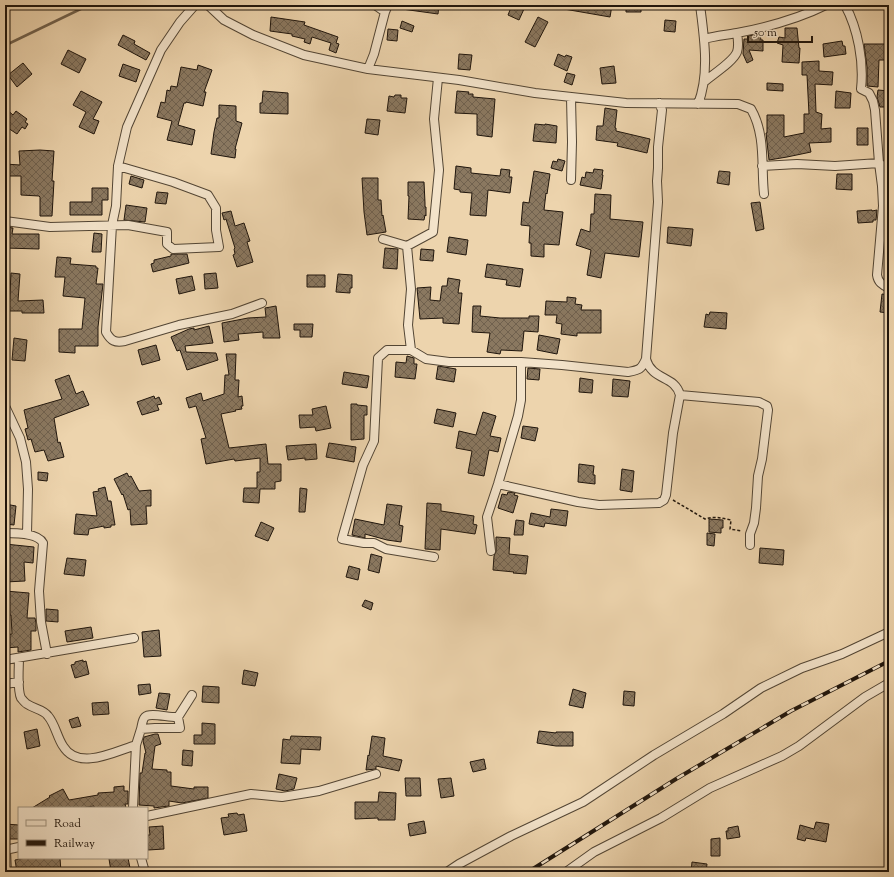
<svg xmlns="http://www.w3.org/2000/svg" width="894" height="877" font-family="'Sorts Mill Goudy',serif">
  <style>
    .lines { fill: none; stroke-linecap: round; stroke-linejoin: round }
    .stream { stroke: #71614c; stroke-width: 2.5 }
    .building { fill: url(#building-cross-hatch); stroke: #1f150c }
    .street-casing { stroke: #524534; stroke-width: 10 }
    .path { stroke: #1f150c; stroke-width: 1.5; stroke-dasharray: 3 2; stroke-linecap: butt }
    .street { stroke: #f3e3ca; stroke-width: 8 }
    .rail-casing { stroke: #1f150c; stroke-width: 4 }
    .rail { stroke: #f3e3ca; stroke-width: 2.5; stroke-dasharray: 8; stroke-linecap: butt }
  </style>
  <defs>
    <pattern id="building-cross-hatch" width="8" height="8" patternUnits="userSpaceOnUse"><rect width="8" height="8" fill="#8a7860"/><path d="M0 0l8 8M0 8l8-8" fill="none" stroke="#70614e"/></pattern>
  </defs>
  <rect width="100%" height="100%" fill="#edd4ad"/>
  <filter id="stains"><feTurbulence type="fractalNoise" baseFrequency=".005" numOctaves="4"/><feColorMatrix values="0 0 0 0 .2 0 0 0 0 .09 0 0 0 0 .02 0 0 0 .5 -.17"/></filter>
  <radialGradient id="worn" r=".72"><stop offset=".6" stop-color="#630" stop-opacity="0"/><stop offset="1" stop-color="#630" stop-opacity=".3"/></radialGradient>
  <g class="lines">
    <path class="stream" d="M6 45 89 5"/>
  </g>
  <path class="building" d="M402 5H439L438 14 402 9Z
    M512 5H516L524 9 519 20 508 15Z
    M564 5H612L610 17 564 9Z
    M626 5H641V12H626Z
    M271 17 305 22 304 25 338 37 336 43 339 44 336 53 329 50 331 43 312 37 310 44 304 42 305 39 292 36V34L270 31Z
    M538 17 548 22 535 47 525 42Z
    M665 20 676 21 675 32 664 31Z
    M402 21 414 26 412 32 400 28Z
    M785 28H797L799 48H800L799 63 782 62 783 45 777 43 779 37 785 38Z
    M388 29 398 30 397 41 387 40Z
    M760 34 761 40H763V51L749 50 753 60 747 63 743 54 744 39H748V36Z
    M123 35 135 41 134 44 150 53 146 60 118 45Z
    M842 41 843 46H845L846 54 824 57 823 44Z
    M864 44H889V60H879L878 87 867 86V67Z
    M68 50 86 59 79 73 61 64Z
    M459 54 472 55 470 70 458 69Z
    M558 54 565 57 566 55 572 57 567 71 554 65Z
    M819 61V71L833 72 832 85 815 84 816 112 822 114 821 129 831 128V142L809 143 811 152 787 157 769 160 766 133H767V115H784V137L804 133V114H809L807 75H802V62Z
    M23 63 32 74 17 87 8 75Z
    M123 64 140 70 136 82 119 76Z
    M198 65 212 70 204 92H206L203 106 186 102V103H184L178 125 195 130 192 145 167 140 172 121 157 117 161 102 165 103 167 90 170 91 171 86 177 87 181 67 197 70Z
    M614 66 616 83 602 84 600 68Z
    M567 73 575 75 572 85 564 82Z
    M767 83 783 84V91L767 90Z
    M878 90 889 91V107H880L877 97Z
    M81 91 102 102 93 119 99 121 94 134 79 127 86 112 73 105Z
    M263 91 288 93V114L260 113V103H262Z
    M457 91 469 92 468 94H473V97L495 99 492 137 477 135V114L455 113Z
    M836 91 851 93 850 108H835Z
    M395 95H401V98H407L405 113 387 111 389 96 394 97Z
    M219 105 236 106V121L242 123 235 149H236L235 158 211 154 214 132 217 118H219Z
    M5 108 13 115 16 111 27 119 25 122 28 124 25 129 22 127 17 134 5 126Z
    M605 108 617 110 615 128H616V131L650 139 647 153 617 146 618 143 596 140 597 126H603Z
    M367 119 380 120 378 135 365 133Z
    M535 124 545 125V124L557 126 556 143 533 141Z
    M857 128H868V145H857Z
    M40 150 54 151 52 181H54L52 216H40V197L39 196 21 195V176H5V164L20 165 19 151Z
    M558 159 565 161 562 171 551 168 553 161 557 162Z
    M456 166 471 168V173L500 176 501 169 510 170 509 177H512L510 193 488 190 486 216 470 215 472 193 460 192V190L454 189Z
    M594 169 603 170 602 175H603L601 189 580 185 582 177 585 178 586 172 593 173Z
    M534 171 550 174 547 194 546 193 544 210 563 212 559 245 544 244V257L531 256V243H529L530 226 521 225 523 202 529 203Z
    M719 171 730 172 729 185 717 183Z
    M837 174H852V190L836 189Z
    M131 176 144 180 142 188 129 184Z
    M362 178H378V200H381L382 216 383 215 386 232 367 235 364 212Z
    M408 182H424L425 203V207H426V216L425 215 424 220 408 219 409 196H408Z
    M92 188H108V200H102V215H70V202H92Z
    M157 192 168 193 166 204 155 203Z
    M595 194 611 195 610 219 643 222 639 257 605 253 601 278 587 275 591 250 576 245 581 229 590 232 591 214H594Z
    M760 202 764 229 756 231 751 203Z
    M126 205 147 208 145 222 124 220Z
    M872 210V211L877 210 876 220H873V222L858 223 857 211Z
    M231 211 235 226 244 223 250 241 247 242 253 262 237 267 233 255 235 254 234 249 235 248 226 219 224 220 222 213Z
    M5 227 13 228 12 234H39V249L5 248Z
    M668 227 693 229 691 246 667 243Z
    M94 233 102 234 101 252H92Z
    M449 237 468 240 466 255 447 252Z
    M385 248 398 249 397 269 383 268Z
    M421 249 434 250 433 261 420 260Z
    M171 254H187L189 263 153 272 151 264 154 263V260L171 256Z
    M57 257 71 258 70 264 96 266V268H98L96 284H103L98 327V346H75V353L59 352V329H82L85 298 63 296 65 277H55Z
    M487 264 523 269 520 287 506 285 507 280 485 277Z
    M11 273 20 274 18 301 43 300 44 313H22V311H9Z
    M216 273 218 288 205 289 204 274Z
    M338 274 352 275V288H350V293L336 292Z
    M307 275H325V287H307Z
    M192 276 195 290 179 294 176 279Z
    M448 278 460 280 458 293H462L459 324 443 323V318L420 319 417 288 431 287 430 300 440 301 442 286H447Z
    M882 294 889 295V313L880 312Z
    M567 297 576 298 575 304 582 305 581 310H601V333H577V336L561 334 562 324 556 323 557 315H545L546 301 567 302Z
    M276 306 280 338H263V332L238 334 239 340 224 342 222 323 248 318 266 317 265 308Z
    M473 306H481L480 316 500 318H529V316H539L538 332 524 331 522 351 501 350 500 354 487 352 490 333 472 332Z
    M710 312 727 313 726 329 704 327 706 314 709 315Z
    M294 324H313L312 337H300V330H294Z
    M209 326 213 343 185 346 186 352 216 353 218 360 187 370 180 350 177 351 171 337 189 329 194 328V330Z
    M539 335 560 339 557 354 537 350Z
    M14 338 27 340 25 361 12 360Z
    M156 345 160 360 142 365 138 350Z
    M226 354H236L235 380H239L238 397 242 396 243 406H241L242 409 235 410 236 411 221 414 229 448 266 444 268 464H281V481L275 482V489H260L259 503 243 502 244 488H257V472H260V458L235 461 234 459 206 464 201 439 206 438 196 406 189 408 186 398 201 393 203 401 224 394 225 375H229Z
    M407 356 414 358V364H417L415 379 395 377 396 362 406 363Z
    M438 366 456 369 454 382 436 379Z
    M528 368 540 369 539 380 527 379Z
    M344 372 369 376 367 388 342 384Z
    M69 375 76 394 83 391 89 405 54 418 58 443 60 442 64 457 48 461 44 450 35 452 31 439 28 440 25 429 28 428 24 410 62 399 55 380Z
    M580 378 593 380 592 393 579 392Z
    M613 379 630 381 628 397 612 396Z
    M154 396 155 399 159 397 162 404 157 405 159 410 142 415 137 402Z
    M351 404H357V405L367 406V415H364V439L351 440Z
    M326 406 331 428 316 431 315 427 300 428 299 415H313L312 409Z
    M437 409 456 413 453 427 434 423Z
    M483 412 496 416 490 436 501 438 498 452 489 450 484 476 468 473 472 451 456 448 459 431 476 435Z
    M523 426 538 428 535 441 521 438Z
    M329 443 356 447 354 462 326 457Z
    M316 444 317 459 305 460V458L288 460 286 446Z
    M579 464 594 466 593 475H595V484L578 482Z
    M622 469 634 471 632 492 620 490Z
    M38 472 48 473 47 481 38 480Z
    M127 473 129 477 131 476 139 491 151 490V506H146L147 524 131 525 130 509 128 510 123 494 122 495 114 479Z
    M105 487 108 501H111L115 525H111V527L104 528V526L89 529 88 535 74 534 76 514 97 516 93 492 99 491 98 489Z
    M300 488 307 489 305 512H299Z
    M508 492 515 493 514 495 518 496 513 513 498 508 502 494 507 495Z
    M427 503 441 504V511L474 516 473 524 477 525 475 534 441 529 440 550 425 549Z
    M5 504 16 506 14 525 5 524Z
    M387 504 402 506 399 525 403 526 401 542 387 540 365 534V538L352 535 355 519 384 525Z
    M551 509 568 511 566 526 545 523 544 527 529 524 531 513 550 517Z
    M709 519 723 520V528H721V533L709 532Z
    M516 520 524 521 523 535H514Z
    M261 522 274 528 268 541 255 536Z
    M707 533 715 534 714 546 707 545Z
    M496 537 510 538 509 554 528 556 526 574 513 573 514 572 493 570 494 556 496 551Z
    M5 544 34 547 33 563 24 562 25 581 5 582Z
    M760 548 784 550 783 565 759 563Z
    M371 554 382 557 379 573 368 570Z
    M67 558 86 560 84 576 64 574Z
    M349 566 360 569 358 580 346 577Z
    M5 591 29 593 27 618H35L36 623V631H31V650L18 652V647L5 648V635L12 634 11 615H5Z
    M365 600 373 603 371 610 362 606Z
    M46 609 58 610V622L46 621Z
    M91 627 93 638 67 642 65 631Z
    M159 630 161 656 144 657 142 632Z
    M83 660V662L86 661 89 674 75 678 71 665 75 664V662Z
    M244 670 258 673 255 686 242 684Z
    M150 684 151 693 139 695 138 685Z
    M203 686 219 687V703L202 702Z
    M573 689 586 693 583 708 569 705Z
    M624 691 635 692 634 706 623 705Z
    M159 693 170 694 167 710 156 708Z
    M108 702 109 714 93 715 92 703Z
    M78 717 81 726 72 728 69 720Z
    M202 723 215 724V744H194V735H202Z
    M37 729 40 746 27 749 24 732Z
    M539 731 556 733V732H573V746H556L537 743Z
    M155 734H158L161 744 155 746 152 769 167 770V772H171V786L194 789V787H208V798L182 803 169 801V806L161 807 154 808V806L139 805 140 773H142L145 753H146L143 741 144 737Z
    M291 736 321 737 320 750 301 749 300 764 281 763 283 739 290 740Z
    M372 736 385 738 383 756 402 760 399 771 376 766V769L366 770 368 755 369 756Z
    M183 750 193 751 192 766 182 765Z
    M484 759 486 769 473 772 470 762Z
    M279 774 297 778 294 789 285 791 276 789Z
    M405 778H420L421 796H406Z
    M451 778 454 796 441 798 438 779Z
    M124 786V791H128V804H125L126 808H94V806L81 808H32L50 797 49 796 63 789 69 800 98 795V793L114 792V787Z
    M379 792 396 793 395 820H378V818L355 819V802H378Z
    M237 813 238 815 244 814 247 831 224 835 221 818 229 817 228 814Z
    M424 821 426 833 410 836 408 824Z
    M816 822 829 824 826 842 806 838 805 841 797 839 800 825 814 829Z
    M5 824 19 825V839H5Z
    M163 826 164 849 148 850 147 835H150L149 827Z
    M738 826 740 837 727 839 726 831H728V828Z
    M720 838V856H711V839Z
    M26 858H60L61 872H39V869L17 872 15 860Z
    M115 858H128L130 868 111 871 109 859Z
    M692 862 707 864 706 872H691Z"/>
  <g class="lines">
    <defs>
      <path id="street" d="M195 5 180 22 161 50 127 127 118 166 116 206 112 225 106 332C111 341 115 343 125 341L179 325 232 314 262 303
        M208 5 224 20 253 35 304 55 368 69 459 80 535 93 626 103 738 104 751 109C766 135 761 166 764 194
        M375 5 385 12
        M845 5C858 29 864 62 861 89L869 93 873 101 875 110 879 163 882 186 883 206 877 275C878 282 882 285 889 288
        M704 39C715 36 726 35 737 33 768 27 798 19 826 5
        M368 69 374 54 385 12 388 5
        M704 82C713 74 733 62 737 52 739 46 738 39 737 33
        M698 104C710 74 704 36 700 5
        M762 166 797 164 835 166 879 163 889 170
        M571 180 572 142 571 98
        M5 221 50 227 128 225 167 232V244L173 249 219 247 216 230V208L208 195 173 182 118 166
        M383 239 407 246 433 232 439 170 434 119 438 78
        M407 246 411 289 408 325 411 350 426 359 449 362H521L562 365 628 372C639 370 641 370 646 359
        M411 350H387L378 358 374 441 363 465 342 539 364 543H374L386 549 434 557
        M680 395 759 402 767 406 768 410 762 459 758 476 756 508 754 523 750 534V545
        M5 406 20 438 26 462 28 489 27 534
        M498 484 578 502 599 505 659 503 664 500 666 495 673 433 680 395C675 375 652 381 646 359L658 202 657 181 658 168V147L662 110 659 103
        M5 533C15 533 38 533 43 543L39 591 41 622 47 654
        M491 551 487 517 498 484 518 416 521 400V362
        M19 658C19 667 17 690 21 698 22 699 25 703 27 704 34 709 43 709 48 716 55 724 57 737 63 746 78 771 114 752 136 745L141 729 155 728H180L178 717
        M5 660 134 638
        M5 684 19 682
        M141 729C142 726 142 720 145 717 150 712 170 718 178 717L192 695
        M133 808 136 745
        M147 816 251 794 282 797 319 791 376 774
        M5 850 19 847
        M6 850 7 872
        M141 858 145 872
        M447 872 459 864 511 836 583 802 654 755 723 714 761 688 802 668 842 654 889 632
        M566 872 594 852 661 818 710 788 782 756 799 746 865 697 889 683"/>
    </defs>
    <use href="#street" class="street-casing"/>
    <path class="path" d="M673 500 705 519C714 516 722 518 731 520L730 529 742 531"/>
    <use href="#street" class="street"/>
    <defs>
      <path id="rail" d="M528 872 676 779 791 711 889 661"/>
    </defs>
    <use href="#rail" class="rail-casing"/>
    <use href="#rail" class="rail"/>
  </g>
  <rect width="894" height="877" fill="none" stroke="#edd4ad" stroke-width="20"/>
  <rect x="6" y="6" width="882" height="865" fill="none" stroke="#1f150c" stroke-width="2"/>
  <rect x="10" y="10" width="874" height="857" fill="none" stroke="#1f150c"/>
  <rect x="18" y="807" width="130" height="52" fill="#f3e3ca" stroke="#9e917e"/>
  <rect x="26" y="820" width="20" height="6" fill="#f3e3ca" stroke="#9e917e"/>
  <text x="54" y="827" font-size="12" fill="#1f150c">Road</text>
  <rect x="26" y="840" width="20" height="6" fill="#1f150c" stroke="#9e917e"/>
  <text x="54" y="847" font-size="12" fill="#1f150c">Railway</text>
  <path d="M748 36v6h64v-6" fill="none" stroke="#1f150c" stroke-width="2"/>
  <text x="754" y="36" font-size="12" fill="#1f150c" stroke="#f3e3ca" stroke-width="3" paint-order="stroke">50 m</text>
  <rect width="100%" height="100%" filter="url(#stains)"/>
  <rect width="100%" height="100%" fill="url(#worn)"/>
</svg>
